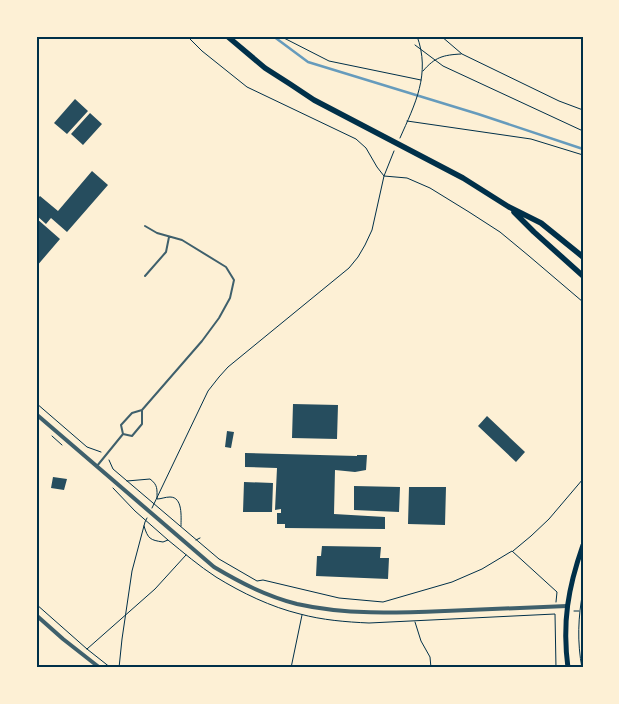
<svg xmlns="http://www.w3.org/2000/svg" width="619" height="704" font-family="'Work Sans',sans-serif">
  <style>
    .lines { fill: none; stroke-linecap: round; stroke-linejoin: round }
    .stream { stroke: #669bbc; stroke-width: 2.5 }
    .building { fill: #264d5e }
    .path { stroke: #003049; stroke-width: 1 }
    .service { stroke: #3f606c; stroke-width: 2 }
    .minor { stroke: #3f606c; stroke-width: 4 }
    .secondary { stroke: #003049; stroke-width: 5 }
    .primary { stroke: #003049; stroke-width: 5.5 }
    .neatline { fill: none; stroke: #003049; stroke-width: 2 }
  </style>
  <rect width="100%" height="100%" fill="#fdf0d5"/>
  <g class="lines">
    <path class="stream" d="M273 36 308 62 478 114 583 149"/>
  </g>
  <path class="building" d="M75 99 88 111 67 134 54 123Z
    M90 113 102 124 83 145 71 134Z
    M92 171 108 185 67 232 51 218 46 224 36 215V200L40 196 58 211Z
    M36 218 60 239 36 267Z
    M293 404 338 405 337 439 292 438Z
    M487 416 525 452 516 462 478 426Z
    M227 431 234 432 231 448 225 447Z
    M245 453 357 456V455H367L366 470 355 472 335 470 334 514 385 517V529L285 528V524H277V513H281V509L275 510 277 468 245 467Z
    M53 477 67 479 64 490 51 488Z
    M244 482 273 483 272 512H243Z
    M354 486 400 487 399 512 354 510Z
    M409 487H446L445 525 408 524Z
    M322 546 381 547 380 558H389L388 579 316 576 317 556H321Z"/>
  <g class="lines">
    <path class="path" d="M187 36 202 51 247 87 356 139 366 148 377 167 384 176 407 178 430 188 469 212 500 232 529 256 583 302
      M280 36 329 61 421 80
      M441 36 462 54 559 101 583 110
      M415 45 443 66 583 131
      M423 71C435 57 443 55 461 54
      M407 121 531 139 583 155
      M400 138C415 104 431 74 417 36
      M36 403 87 447 101 452
      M52 436 62 445
      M109 460 113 469 219 559 257 581 263 580 339 598 383 602 452 582 482 569 512 551 557 592 556 602
      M127 481 150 479C158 485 157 489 157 499 161 499 165 497 170 497 183 497 181 517 181 526
      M113 488 135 511 168 540 163 542C150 540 148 539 144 526
      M152 508 208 391 219 377 228 367 349 268 358 257 365 245 372 230 384 176 394 151
      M168 540C184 553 199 566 216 577 242 593 271 607 300 614 322 620 346 622 369 623L555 614 556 668
      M196 540 200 538
      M513 551 531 536 549 519 583 479
      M36 604 87 649 111 668
      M574 611H579
      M415 622 421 641 430 657 431 668
      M87 649 155 589 186 555
      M119 668 122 639 132 571 145 522 147 518
      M291 668 302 615
      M582 668C577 642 578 617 583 591"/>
    <path class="service" d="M145 276 166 252 169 237
      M123 434 132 436 142 424V411
      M97 466 123 434 121 425 132 413 142 410 202 341 219 318 230 298 234 280 226 267 182 240 157 233 145 226"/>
    <path class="minor" d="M582 36H583
      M36 414 214 567C241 583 266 596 297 604 346 615 395 613 445 611 485 609 526 608 567 606
      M36 615 63 639 100 668"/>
    <path class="secondary" d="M568 668C562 622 568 588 583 545"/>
    <path class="primary" d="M227 36 265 68 290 84 314 100 463 178 509 207 541 223 583 257
      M514 212 534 232 583 276"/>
  </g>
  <rect width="619" height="704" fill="none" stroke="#fdf0d5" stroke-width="75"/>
  <rect x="38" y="38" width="544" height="628" class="neatline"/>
</svg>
